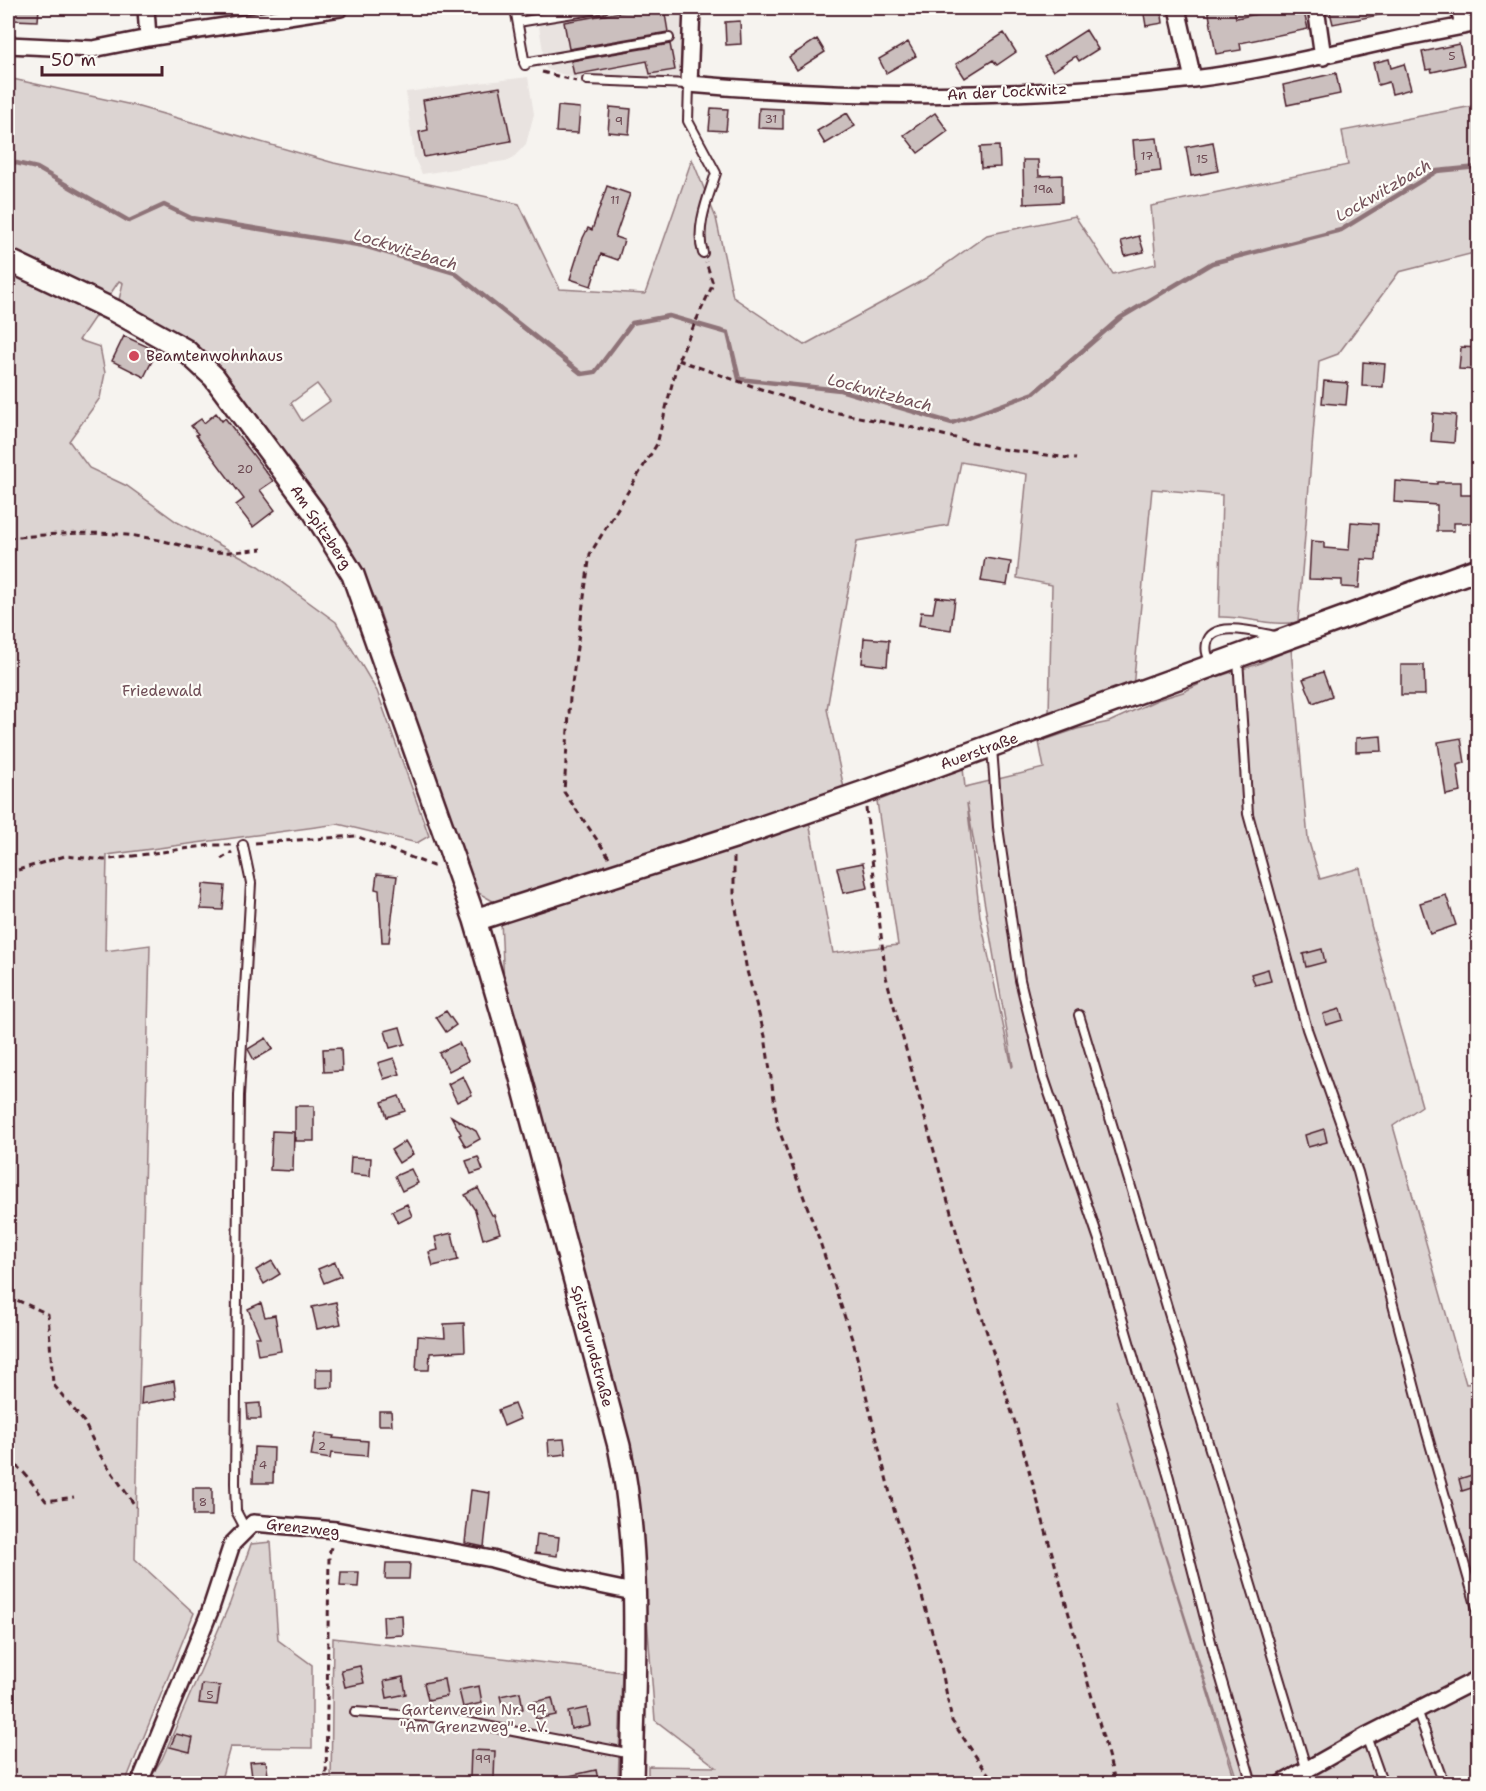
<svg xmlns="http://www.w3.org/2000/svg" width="1486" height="1791" font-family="'Shantell Sans',sans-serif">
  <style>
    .built { fill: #e9e3e0 }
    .green { fill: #dcd4d2; stroke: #937a7e; stroke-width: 1.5; fill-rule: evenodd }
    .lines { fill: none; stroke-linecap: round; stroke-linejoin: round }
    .stream { stroke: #8e7378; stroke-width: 4.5 }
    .building { fill: #cbbfbe; stroke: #4a1f2b; stroke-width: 1.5 }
    .lane-casing { stroke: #4a1f2b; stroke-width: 12 }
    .street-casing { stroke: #4a1f2b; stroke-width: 20 }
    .secondary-casing { stroke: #4a1f2b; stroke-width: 26 }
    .path { stroke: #4a1f2b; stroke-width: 3; stroke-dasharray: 6 4.5; stroke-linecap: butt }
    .lane { stroke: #fdfcf7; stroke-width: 8 }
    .street { stroke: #fdfcf7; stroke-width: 15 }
    .secondary { stroke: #fdfcf7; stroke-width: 21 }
    .poi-dot { fill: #d1495b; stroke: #fdfcf7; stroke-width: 2 }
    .labels { text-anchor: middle; stroke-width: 4.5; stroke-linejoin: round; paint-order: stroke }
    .number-label { font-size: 12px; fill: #6a4750 }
    .street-label { font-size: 15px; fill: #4a1f2b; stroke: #fdfcf7 }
    .poi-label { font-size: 15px; fill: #4a1f2b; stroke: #fdfcf7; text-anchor: start }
    .park-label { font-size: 15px; fill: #6e4c55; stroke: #fdfcf7 }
    .water-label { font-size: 16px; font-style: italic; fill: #725058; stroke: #fdfcf7 }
  </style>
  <rect width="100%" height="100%" fill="#f6f3ef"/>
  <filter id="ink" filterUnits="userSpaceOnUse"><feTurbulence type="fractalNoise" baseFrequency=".0167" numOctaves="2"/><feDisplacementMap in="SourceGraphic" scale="12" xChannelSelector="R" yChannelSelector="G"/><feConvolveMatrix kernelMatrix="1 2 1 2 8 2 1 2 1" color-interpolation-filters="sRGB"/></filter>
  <g filter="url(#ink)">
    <path class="built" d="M536 8H683L686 45 681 79 574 78 546 69Z
      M528 77 534 114 526 144 511 160 422 174 414 157 406 92Z"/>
    <path class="green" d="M8 78 132 105 334 163 519 204 560 289 645 294 692 159 716 218 733 297 804 345 925 279 987 235 1075 216 1113 274 1156 264 1151 206 1348 165 1342 131 1478 105V252L1399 272 1338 354 1319 361 1298 622C1272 627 1246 616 1219 617L1222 495 1152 489 1133 688 1049 713 1052 585 1017 578 1027 474 961 462 948 525 857 541 827 709 844 788 803 801 809 821 833 953 898 945 877 801 963 768 965 787 1044 768 1039 742 1077 729 1109 722 1157 700 1183 692 1210 679 1258 664 1291 649 1308 839 1320 879 1360 868 1371 925 1422 1106 1393 1126 1466 1384 1478 1383V1783H1238L1116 1400 1236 1783H648V1766L716 1767 655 1720 638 1503 504 985 501 920 493 901 475 891 375 598 350 547 209 364 118 304 123 283 119 281 79 340 100 347 105 373 100 398 69 441 89 468 127 486 177 522 259 566 336 622 377 691 429 836 417 843 338 824 107 855 105 951 150 945 135 1559 194 1613 125 1783H8ZM317 384 330 401 302 421 291 403ZM967 803 1013 1066 1012 1067 980 916Z
      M271 1542 278 1640 312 1665V1748L230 1747 220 1783 146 1784 162 1759 230 1603 251 1544Z
      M333 1638 622 1672 618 1783 331 1784Z"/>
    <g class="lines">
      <path class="stream" d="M8 161 37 168 129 221 164 205 191 218 364 246 455 273 582 374 595 372 632 323 669 316 728 333 739 379 840 390 952 423 1034 393 1120 318 1212 263 1341 230 1437 171 1478 167"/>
    </g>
    <path class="building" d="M14 8H39L38 21 13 20Z
      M644 8H664L668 32 569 49 564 22Z
      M1143 8H1161L1163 23 1146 26Z
      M1208 8H1234L1236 18 1288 8H1303L1308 29 1240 43 1241 50 1216 54Z
      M1329 8H1383L1384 14 1333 24Z
      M740 21 741 44 726 45 725 22Z
      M1086 30 1098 49 1079 61 1076 56 1053 71 1044 57Z
      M1004 33 1016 52 997 65 993 60 965 78 956 64Z
      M817 39 825 52 797 70 789 57Z
      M908 42 916 56 886 73 879 59Z
      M670 44 675 70 650 74 647 61 574 75 571 61Z
      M1459 44 1464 65 1432 72 1431 69 1426 70 1422 52Z
      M1389 59 1391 68 1404 64 1411 89 1392 94 1389 82 1378 85 1373 63Z
      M1336 73 1340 94 1287 105 1283 85Z
      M500 87 511 141 424 157 419 132 428 130 423 100Z
      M558 106 580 108 578 133 556 132Z
      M610 107 631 109 629 134 608 132Z
      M711 108 728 109 726 131 709 130Z
      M759 108 783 109V129L758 128Z
      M847 113 855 126 825 144 817 131Z
      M935 113 948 131 918 153 904 135Z
      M1157 138 1161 171 1136 174 1133 140Z
      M1213 142 1218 171 1191 176 1186 147Z
      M999 146 1000 167 981 168 980 147Z
      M1023 160H1038L1039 176 1062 175V202L1024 204Z
      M607 186 630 194 615 237 624 240 618 260 601 254 591 286 570 279 583 238 588 228 592 230Z
      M1139 236 1144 252 1125 256 1121 241Z
      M124 336 157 351 144 377 112 361Z
      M1461 347 1479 348V370L1459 369Z
      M1363 362 1385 364 1383 387 1362 386Z
      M1324 381 1348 383 1346 405 1322 403Z
      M216 413 222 421 225 418 273 481 260 490 275 510 253 527 236 505 244 499 196 435 198 434 191 426 201 419 204 423Z
      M1433 413 1456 415 1454 443 1431 441Z
      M1395 481 1437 484V482H1461V495H1479V523H1454V531H1437V505L1394 502Z
      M1351 522 1378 524 1376 560 1361 559 1359 588 1342 587V580L1309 579 1311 541 1324 542V548L1349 550Z
      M985 558 1011 562 1007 585 981 581Z
      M936 597 955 599 951 630 919 625 921 612 933 613Z
      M864 638 889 640 887 666 862 663Z
      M1401 665H1424L1425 695H1401Z
      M1323 672 1332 696 1313 703 1303 679Z
      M1381 736 1382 751 1356 752V738Z
      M1461 738 1465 763 1457 765 1461 792 1446 795 1438 742Z
      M863 863 868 888 843 893 837 868Z
      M377 874 397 876 389 942H382L379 890 375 889Z
      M203 884 225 886 223 910 201 909Z
      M1446 895 1456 925 1430 934 1420 903Z
      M1322 949 1325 962 1306 967 1303 954Z
      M1268 969 1271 981 1255 985 1251 974Z
      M1340 1009 1343 1020 1326 1025 1323 1014Z
      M446 1011 456 1025 446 1032 436 1017Z
      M400 1027 405 1044 390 1048 385 1031Z
      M266 1038 273 1049 254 1060 248 1049Z
      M459 1043 468 1061 449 1071 439 1053Z
      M341 1048 342 1071 324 1072 323 1049Z
      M394 1058 400 1074 384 1079 378 1063Z
      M463 1076 472 1095 457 1102 448 1084Z
      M399 1096 405 1111 387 1117 382 1102Z
      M295 1106H314V1141H295Z
      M451 1116 476 1131 480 1139 466 1147 459 1135 461 1134Z
      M1324 1129 1327 1142 1308 1147 1305 1135Z
      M272 1131 294 1132 293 1171 270 1170Z
      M405 1141 413 1154 399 1163 391 1150Z
      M351 1157 371 1158 370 1176 350 1174Z
      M478 1157 483 1170 471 1174 466 1161Z
      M411 1169 418 1183 402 1191 395 1176Z
      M478 1188 492 1215H494L500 1233 483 1239 475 1210 465 1195Z
      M407 1204 412 1216 398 1223 392 1211Z
      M452 1233 458 1260 433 1266 429 1252 438 1250 435 1237Z
      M272 1261 280 1274 264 1284 256 1270Z
      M335 1262 341 1276 324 1283 318 1269Z
      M336 1302 341 1324 317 1329 312 1307Z
      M261 1303 265 1317 275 1315 281 1351 258 1355 255 1337H260L248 1309Z
      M464 1323 465 1351 430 1353 429 1370H416L418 1336 445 1338 444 1324Z
      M316 1369H333V1387L316 1388Z
      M174 1381 176 1398 141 1404 142 1387Z
      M260 1403 261 1419H248L247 1404Z
      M514 1404 520 1419 504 1426 498 1410Z
      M379 1411H391L392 1425H379Z
      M315 1433 334 1436 333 1438 368 1441 367 1456 331 1453 330 1459 311 1456Z
      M564 1439 566 1454 549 1456 548 1440Z
      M254 1447 274 1448 273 1483H253Z
      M1475 1474 1478 1486 1462 1491 1459 1479Z
      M193 1488H212V1516H193Z
      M471 1490 490 1493 484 1547 465 1543Z
      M537 1534 559 1537 557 1556 535 1553Z
      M386 1563H410L409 1579H385Z
      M341 1572H359L358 1587 340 1586Z
      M402 1615 403 1635 384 1636 383 1616Z
      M360 1666 364 1683 345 1687 341 1670Z
      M403 1677 406 1694 387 1698 384 1681Z
      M444 1679 447 1696 428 1700 424 1683Z
      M202 1684 220 1686 217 1705 199 1703Z
      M479 1686 482 1703 463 1707 459 1690Z
      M520 1692 523 1709 504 1713 500 1696Z
      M552 1698 556 1715 536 1719 533 1702Z
      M587 1708 590 1725 571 1729 568 1712Z
      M176 1734 193 1738 190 1752 170 1747Z
      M471 1750 495 1751 494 1778H470Z
      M266 1761 268 1775 252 1777 250 1762Z
      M596 1770 599 1784H561L560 1778Z"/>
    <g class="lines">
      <defs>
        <path id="lane" d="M515 8 525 65
          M518 22 604 8
          M524 63 669 38
          M587 80 689 84 688 121 716 173C708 198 695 228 703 253
          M1238 659 1248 814 1307 1029 1358 1172 1426 1430 1478 1612
          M1213 664C1208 657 1205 652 1207 643 1213 619 1258 633 1275 636
          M992 748 998 827 1020 980 1044 1078 1099 1240 1169 1478 1217 1665 1252 1784
          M243 845 251 883 239 1096 235 1483 236 1511 246 1530
          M1079 1015 1311 1784
          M1417 1710 1444 1784
          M355 1712 445 1718 632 1754
          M1366 1736 1383 1784"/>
        <path id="street" d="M146 8 148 38
          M692 8 689 84C857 99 1026 99 1193 79 1260 71 1324 55 1389 41 1419 34 1449 29 1478 23
          M1177 8 1193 79
          M1316 8 1323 57
          M1459 8 1463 26
          M8 45 93 49 148 38 340 8
          M139 1784 210 1611 232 1544 253 1523 336 1530 492 1559 547 1574 633 1592
          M1281 1784 1366 1736 1478 1679"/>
        <path id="secondary" d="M8 260 115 311 185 350 214 377 314 512 353 575 475 920 518 1067 619 1446C642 1554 634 1673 632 1784
          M475 920 734 837 864 792 1478 569"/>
      </defs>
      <use href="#lane" class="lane-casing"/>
      <use href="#street" class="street-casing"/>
      <use href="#secondary" class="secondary-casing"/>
      <path class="path" d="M542 72 576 81
        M678 360 818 409 914 428 1001 449 1076 459
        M8 538C52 534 99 530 142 537 164 540 185 547 206 551 225 554 244 551 262 549
        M866 808 886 977 963 1256 1022 1445 1116 1784
        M255 843 356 836 433 866 437 865
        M609 857 564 792 570 698 590 554 657 444 678 360 713 284 706 262
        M734 857V897L747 971 765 1036 778 1127 818 1236 854 1345 894 1510 917 1578 940 1661 952 1721 985 1770 998 1784
        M221 859 232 852
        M8 873 65 856 104 860 212 845H233
        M8 1296 48 1314 53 1384 84 1422 100 1455 136 1507
        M8 1458 25 1474 46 1501 74 1497
        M326 1784 329 1555 332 1543"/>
      <use href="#lane" class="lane"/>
      <use href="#street" class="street"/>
      <use href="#secondary" class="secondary"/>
    </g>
  </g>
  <circle class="poi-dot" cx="134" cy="356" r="6"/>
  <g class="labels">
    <g class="number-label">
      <text x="1452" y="60">5</text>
      <text x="771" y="123">31</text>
      <text x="619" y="125">9</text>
      <text x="1147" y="160">17</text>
      <text x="1202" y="163">15</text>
      <text x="1043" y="193">19a</text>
      <text x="615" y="204">11</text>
      <text x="245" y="473">20</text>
      <text x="322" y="1450">2</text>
      <text x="263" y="1469">4</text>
      <text x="203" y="1506">8</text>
      <text x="210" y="1699">5</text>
      <text x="483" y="1763">99</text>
    </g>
    <g class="street-label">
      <text transform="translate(1007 92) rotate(-3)" y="5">An der Lockwitz</text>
      <text transform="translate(321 527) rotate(56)" y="5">Am Spitzberg</text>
      <text transform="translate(979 751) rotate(-20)" y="5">Auerstraße</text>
      <text transform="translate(592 1346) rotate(75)" y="5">Spitzgrundstraße</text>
      <text transform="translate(303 1528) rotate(6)" y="5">Grenzweg</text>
    </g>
    <g class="poi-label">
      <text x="146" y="361">Beamtenwohnhaus</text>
    </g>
    <g class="park-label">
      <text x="162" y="696">Friedewald</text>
      <text x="474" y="1715">Gartenverein Nr. 94<tspan x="474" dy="17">"Am Grenzweg" e. V.</tspan></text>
    </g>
    <g class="water-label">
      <text transform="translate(1383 190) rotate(-30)" y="6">Lockwitzbach</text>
      <text transform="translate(406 249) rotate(17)" y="6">Lockwitzbach</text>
      <text transform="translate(880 392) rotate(15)" y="6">Lockwitzbach</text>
    </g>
  </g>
  <rect width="1486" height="1791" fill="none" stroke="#fdfcf7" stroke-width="30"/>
  <rect x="15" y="15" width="1456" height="1761" fill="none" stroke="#4a1f2b" stroke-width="2" filter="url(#ink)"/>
  <path d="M42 66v9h120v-9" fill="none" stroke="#4a1f2b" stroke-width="3"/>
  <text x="51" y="66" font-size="18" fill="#4a1f2b" stroke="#fdfcf7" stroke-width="4.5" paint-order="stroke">50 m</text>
</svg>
